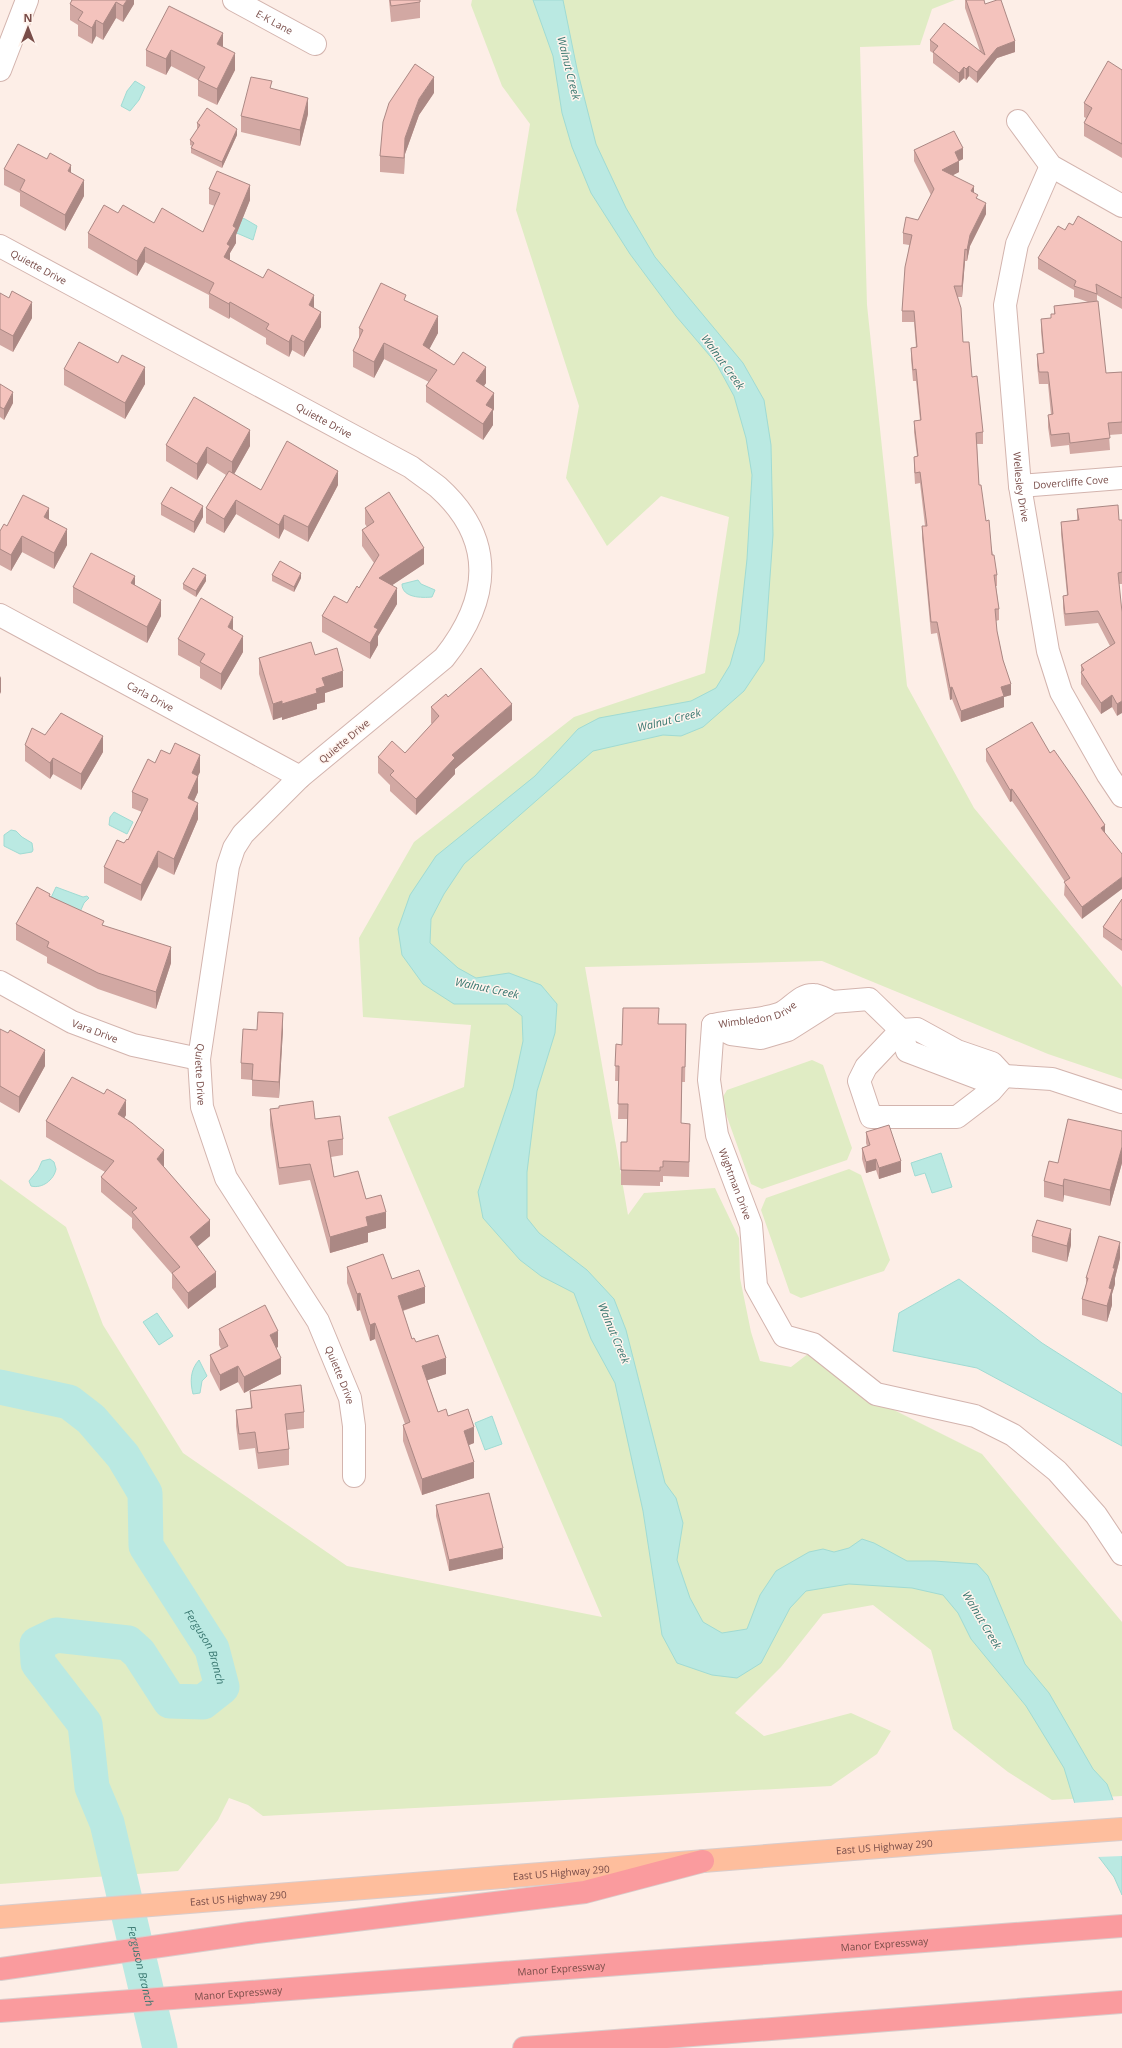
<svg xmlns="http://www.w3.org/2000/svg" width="1122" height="2048" font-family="'Open Sans',sans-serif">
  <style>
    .green { fill: #e0ecc4 }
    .water { fill: #bae9e2; stroke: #a0dbd3 }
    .pier { fill: #fdeee7 }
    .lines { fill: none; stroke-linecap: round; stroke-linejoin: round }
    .river { stroke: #bae9e2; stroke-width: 35 }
    .minor-casing { stroke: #d3b4ae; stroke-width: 24 }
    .major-casing { stroke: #d9cdcc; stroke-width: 24 }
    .highway-casing { stroke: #d9cdcc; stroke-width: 24 }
    .minor { stroke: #fff; stroke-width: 22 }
    .major { stroke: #febe9d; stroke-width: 22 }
    .highway { stroke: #fa9b9e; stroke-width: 22 }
    .wall { fill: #d2a8a3 }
    .shaded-wall { fill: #ab8884 }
    .building { fill: #f4c3bd; stroke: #ab8884 }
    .labels { text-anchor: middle; stroke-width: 3; stroke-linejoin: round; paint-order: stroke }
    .street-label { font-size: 10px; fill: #794d49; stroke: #fff4ee }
    .water-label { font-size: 11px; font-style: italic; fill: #397770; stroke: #fff4ee }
  </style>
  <rect width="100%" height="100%" fill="#fdeee7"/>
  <path class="green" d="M472 0H955L932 9 920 45 860 47 867 305 907 686 974 808 1122 987V1079L1048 1054 822 961 585 967 628 1215 644 1193 715 1188 739 1238 740 1278 751 1332 760 1361 791 1367 813 1350 876 1401 982 1454 1122 1622V1796L1052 1800 1008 1772 953 1729 931 1650 873 1605 823 1614 781 1667 735 1713 764 1736 851 1713 891 1731 877 1754 831 1786 263 1816 248 1805 229 1798 218 1820 178 1871 0 1884V1179L66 1227 103 1325 183 1453 347 1566 602 1617 388 1117 464 1087 471 1025 363 1017 359 938 414 842 574 717 705 673 729 517 661 496 607 546 566 478 579 406 516 210 530 124 502 86 471 5Z
    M812 1060 823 1065 852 1148 847 1160 762 1189 751 1184 721 1100 727 1090Z
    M849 1169 861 1175 890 1260 884 1271 801 1298 790 1293 761 1210 766 1198Z"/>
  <path class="water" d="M533 0H563L577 69 596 144 626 208 655 257 743 363 764 400 771 445 773 535 764 661 744 691 703 727 681 736 663 735 593 751 464 864 444 894 431 919 430 943 458 968 476 978 509 973 541 985 557 1004 555 1033 537 1091 527 1172V1218L539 1233 587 1270 614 1299 626 1330 665 1483 676 1498 683 1523 677 1560 690 1598 703 1622 722 1633 747 1629 760 1595 776 1571 809 1552 823 1549 834 1552 849 1548 862 1539 874 1543 907 1561H934L977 1564 988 1576 1025 1664 1049 1693 1093 1769 1107 1784 1122 1824V1895L1114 1877 1098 1856 1075 1804 1064 1768 1026 1706 971 1639 958 1613 943 1595 912 1588 849 1584 806 1591 790 1608 761 1663 737 1678 712 1675 677 1663 662 1635 643 1511 615 1383 591 1339 574 1293 541 1276 520 1260 483 1218 478 1192 513 1088 523 1041 522 1016 507 1004H454L423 984 402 955 398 929 410 895 436 856 535 776 578 729 599 718 691 701 716 688 730 665 739 633 747 559 752 475 746 438 734 396 716 363 676 316 630 254 591 193 572 147 562 113 553 56Z
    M135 81 145 87 139 100 130 111 121 106 127 91Z
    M231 214 245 219 257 226 253 240 225 228Z
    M418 580 421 584 435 590 432 597C422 598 402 598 402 584Z
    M114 812 133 822 127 834 109 825 110 817Z
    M11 830 16 831 22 837 32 843 33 850 32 852 20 854 4 846V835Z
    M56 887 83 897 87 896 89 898 84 903 80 912 50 900Z
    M941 1153 952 1187 932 1193 925 1173 915 1176 911 1163Z
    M50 1159 54 1162 56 1169C54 1180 42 1189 31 1186L29 1181 38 1170 42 1161Z
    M959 1279 1042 1343 1122 1394V1446L977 1368 893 1351 899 1313Z
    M157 1313 173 1336 159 1345 143 1322Z
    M199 1360 207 1376 202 1381 200 1393 193 1394C190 1382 190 1370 199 1360Z
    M492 1416 502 1444 485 1450 475 1423Z"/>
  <path class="pier" d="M1114 1800 1122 1818V1856L1097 1857 1072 1803Z"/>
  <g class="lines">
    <path class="river" id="s1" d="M0 1387 69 1402 91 1419 123 1456 145 1493 146 1546 212 1649 222 1687 203 1702 170 1701 139 1653 128 1643 56 1635 37 1644 38 1663 85 1724 92 1787 107 1823 160 2048"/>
    <defs>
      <g id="minor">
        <path id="s2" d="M234 0 315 44"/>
        <path d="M0 70 27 0"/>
        <path d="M1018 121 1051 166 1122 206"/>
        <path id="s3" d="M1051 166 1017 244 1005 305 1020 486 1048 651 1061 692 1108 775 1122 796"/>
        <path id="s4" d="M0 246 411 467C420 474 429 480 438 487 497 540 490 600 444 658L300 777 243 834 234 848 228 866 199 1059 202 1107 226 1178 318 1321 350 1398 354 1426V1476"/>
        <path id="s5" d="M1020 486 1122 478"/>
        <path id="s6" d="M0 615 300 777"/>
        <path id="s7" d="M0 982 72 1022 133 1045 199 1059"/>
        <path id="s8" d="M713 1025 709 1080 717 1135 751 1225 756 1286 784 1336 813 1344 876 1394 975 1416 1013 1435 1057 1471 1096 1515 1122 1554"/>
        <path d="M713 1025 731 1034 761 1038 788 1030 832 1002 869 999 901 1030 907 1051 981 1079 1004 1076 1052 1079 1122 1102"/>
        <path id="s9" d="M714 1025C735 1020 758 1021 779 1014 791 1010 799 994 814 995 819 995 827 1000 832 1002"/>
        <path d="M901 1030 866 1067 859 1081 871 1117H957L991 1091 1004 1076"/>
        <path d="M901 1030 917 1029 957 1051 992 1063 1004 1076"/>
      </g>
      <g id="major">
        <path id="s10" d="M0 1917 942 1842 1122 1829"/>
      </g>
      <g id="highway">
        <path d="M0 1969 250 1933 585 1892 703 1861"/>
        <path id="s11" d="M0 2011 1122 1926"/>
        <path d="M524 2048 1122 2002"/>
      </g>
    </defs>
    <use href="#minor" class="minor-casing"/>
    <use href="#major" class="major-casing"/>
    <use href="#highway" class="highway-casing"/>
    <use href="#minor" class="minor"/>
    <use href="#major" class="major"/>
    <use href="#highway" class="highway"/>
  </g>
  <path class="wall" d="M71 0H134V4L123 22 116 18 103 40 96 36 92 44 78 36V25L70 20V4L71 2Z
    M389 0H420V18L391 22Z
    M965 0H984L985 4 1015 52 997 58 977 83 969 76 966 80 964 78 959 83 933 63V53L930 51V40L980 51 965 8Z
    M223 47 235 70 217 105 198 96V80L171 66 166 75 146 66V50Z
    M1122 70V158L1084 136V123L1086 118 1084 117V103Z
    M272 89 308 114 300 146 241 132V116Z
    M434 93 419 115 405 154 404 174 380 172V156Z
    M197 123 237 135 222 168 191 153V148L192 146 190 145V140L198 129 197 128Z
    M914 150 963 159 959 161V172L953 175 974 193 986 214 970 246 967 261H965L962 297H958L963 342 972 377 983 432V444H977L979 485 986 521 997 575V586H996L999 609V620L996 621 997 631 1003 660 1011 695 1004 697V707L961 722 952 699 950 700 937 633 931 634 922 538V526H925L920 483 915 484 914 468V457L917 456 914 432V421L920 420 916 381H913L911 359V348L916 347 914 322H902V311L909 245 903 244V233L918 220 931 195 914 161Z
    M4 169 71 173 84 196 65 231 20 206V193L4 185Z
    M209 189 250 200 236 235V243L230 253V260L314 309 321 327 304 357 292 350 289 357 266 344V338L230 317 229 319 209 308V295L145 262 137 276 88 248V233L118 213 154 223 203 232 215 206 209 204Z
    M1073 225 1122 242V309L1097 295V301L1106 373 1122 372V434L1109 435 1110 450 1070 454 1069 445 1051 447 1048 427V415H1051L1048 384H1039L1037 365V354L1043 353 1041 331V319H1051L1054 314V306L1088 302 1074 297V290L1038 269V258L1065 230Z
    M0 293 32 318 13 352 0 345Z
    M406 301 438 333 429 349 454 365 486 383 484 386 494 409 493 411V425L483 440 426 402V386L429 382 384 359 374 378 353 367V351L359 339V328Z
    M64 369 145 384 125 419 64 385Z
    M0 384 13 403 4 420 0 417Z
    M166 445 250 446 234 474 261 490 338 485 308 542 284 529 279 539 236 514 224 533 206 523V508L226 475 207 463 197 480 166 461Z
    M161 504 203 517 194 533 161 515Z
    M365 508 424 564 392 585 397 604 378 636V645L370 659 322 632V616L347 603 359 588 374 563 362 546V530L367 527 365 524Z
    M1077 509 1119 520H1122V584H1119L1117 716 1112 707 1101 714 1081 684V665L1110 646 1098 623 1065 626 1063 608V596L1067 595 1061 534V522L1077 520Z
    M49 520 67 545 54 569 22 552 11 571 0 565V531L7 526Z
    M272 575 301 578 294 592 272 581Z
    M206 581 196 597 183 589V584Z
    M135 586 161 616 147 643 73 603V587Z
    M233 630 243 652 221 690 200 678V667L178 655V639Z
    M315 655 343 687 325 693V702L317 704V709L282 720V717L273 720 259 674V658Z
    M448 697 512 720 455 769V774L416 815 390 791V785L378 773V757L405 753 432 724 431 723V707Z
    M25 745 103 752 81 790 53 774 50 779 25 761Z
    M986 749 1050 753 1105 825 1082 919 1064 895 1065 882 1019 811 1012 801 1010 802 986 761Z
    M155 763 200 772 198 776V792L194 801 198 819 174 875 158 867 141 901 104 883V867L124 843 128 840 142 812 132 808V792Z
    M50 896 171 963 156 1009 98 989 47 963V957L16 940V924Z
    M1122 899V951L1103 937V927Z
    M659 1024H686L685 1082H682L681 1123 690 1139 689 1177 663 1176V1182H660V1186L621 1185V1170L627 1142 628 1119H618L619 1081H615L616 1044 622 1045Z
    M0 1029 45 1066 19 1113 0 1102Z
    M283 1029 279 1098 252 1096V1080L241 1079V1063L257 1030Z
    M270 1109 315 1119 343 1139V1155L331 1157 334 1177 366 1199 386 1228 368 1233V1242L330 1253 310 1180 279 1185 270 1125Z
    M126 1115 124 1118 164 1166 163 1167 210 1236 197 1246 216 1287 188 1309 172 1288V1274L132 1228V1218L101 1192V1177L105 1172 46 1137V1121Z
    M1122 1131V1163L1110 1206 1064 1195 1063 1202 1044 1197V1181L1058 1163Z
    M866 1132 901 1172 879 1179 876 1170 866 1173 862 1159V1148L867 1146 866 1143Z
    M1032 1236 1071 1245 1067 1262 1032 1252Z
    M1120 1258 1115 1278V1284L1112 1294V1305L1107 1322 1082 1315V1299L1086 1285V1278Z
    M347 1267 392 1279 425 1303 403 1311 412 1339 446 1374 427 1380 438 1412 448 1416 474 1443 469 1445 474 1478 422 1495 403 1441V1425L405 1424 375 1339 370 1341 360 1310 357 1311 347 1283Z
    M219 1329 278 1347 276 1348 281 1374 244 1393 238 1382 220 1391 210 1371V1355L221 1349 219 1345Z
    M250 1391 304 1412V1428L287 1430 289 1449V1465L258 1469 255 1448 239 1450 236 1426V1410L251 1409Z
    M436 1505 503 1559 449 1571 436 1516Z"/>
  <path class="shaded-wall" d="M127 0H134V4L123 22V6Z
    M116 2V18L103 40V24Z
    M96 20V36L92 44V28Z
    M223 33V49L217 44Z
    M1015 41V52L997 58 977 83V72L997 48Z
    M171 50V66L166 75V59Z
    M235 53V70L217 105V89Z
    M969 66V76L966 80V69Z
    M964 67V78L959 83V73Z
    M434 77V93L419 115 405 154 404 174 405 138 419 99Z
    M308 98V114L300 146V130Z
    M237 129V135L222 168V162Z
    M963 148V159L959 161V172L942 181V170L955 152Z
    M71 165V181L68 171Z
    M84 180V196L65 231V215Z
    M250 185V200L236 235V243L230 253V260L224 257 227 244 233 226Z
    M974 186V197L971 191Z
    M986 203V214L970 246 967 261V250L970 235Z
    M145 247V262L137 276V261Z
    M965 249V261L962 297V286Z
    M314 295V310L309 305Z
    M32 302V318L13 352V336Z
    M230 302V317L229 319V304Z
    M321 312V327L304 357V342Z
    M438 316V333L423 361V345Z
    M292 335V350L289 357V342Z
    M384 343V359L374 378V362Z
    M145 367V384L125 419V403Z
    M486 367V383L476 397V381Z
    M13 392V403L4 420V409Z
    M494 393V409L493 411V425L483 440V424L486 405Z
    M250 430V446L232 478V462Z
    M207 447V463L197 480V464Z
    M338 471V485L308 542V527Z
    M236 500V514L224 533V519Z
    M203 506V517L194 533V522Z
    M49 508V524L44 517Z
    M284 515V529L279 539V525Z
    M67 529V545L54 569V553Z
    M22 536V552L11 571V555Z
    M424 548V564L379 594V578Z
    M301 573V578L294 592V587Z
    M206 575V581L196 597V591Z
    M135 576V592L131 583Z
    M397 588V604L378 636V645L370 659V643L374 627Z
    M161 600V616L147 643V627Z
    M233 617V633L228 627Z
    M243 636V652L221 690V674Z
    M343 671V687L325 693V702L317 704V709L282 720V704L316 689 322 678Z
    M1 676V692L0 694V678Z
    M1011 684V695L1004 697V707L961 722V711L1001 687Z
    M952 687V699L950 700V688Z
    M1112 695V707L1101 714V703Z
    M282 701V717L273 720V704Z
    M1122 701V713L1117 716V704Z
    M512 704V720L455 769V774L416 815V799L452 755Z
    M103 736V752L81 790V774Z
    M200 755V772L198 776V792L188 814V798L192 773Z
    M53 758V774L50 779V763Z
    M1012 789V801L1010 802V790Z
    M198 803V819L174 875V859Z
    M1105 825V837L1101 828Z
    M158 851V867L141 901V885Z
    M1122 877V889L1082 919V907Z
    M171 947V963L156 1009V992Z
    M283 1013V1029L279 1098V1082Z
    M45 1050V1066L19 1113V1097Z
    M126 1100V1115L118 1130V1114Z
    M1122 1147V1163L1110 1206V1190Z
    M164 1150V1166L157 1175V1159Z
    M876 1159V1170L866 1173V1162Z
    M901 1161V1172L879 1179V1168Z
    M1064 1179V1195L1063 1202V1186Z
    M386 1212V1228L368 1233V1242L330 1253V1237L366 1217Z
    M210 1220V1236L190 1253V1237Z
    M1071 1229V1245L1067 1262V1246Z
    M1120 1242V1258L1115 1278V1284L1112 1294V1305L1107 1322V1306L1109 1288 1113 1268Z
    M216 1272V1287L188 1309V1293Z
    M425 1287V1303L398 1312V1296Z
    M360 1293V1310L357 1311V1294Z
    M375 1323V1339L370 1341V1325Z
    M278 1331V1347L270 1351V1335Z
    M281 1358V1374L244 1393V1377Z
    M446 1358V1374L422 1382V1366Z
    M238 1366V1382L220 1391V1375Z
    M474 1427V1443L464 1447V1431Z
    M474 1462V1478L422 1495V1479Z
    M503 1548V1559L449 1571V1560Z"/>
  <path class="building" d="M72 0H127L123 6 116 2 103 24 96 20 92 28 78 20 83 12 70 4Z
    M390 0H420V2L391 6Z
    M966 0H984L985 4 997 0H1001L1015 41 997 48 977 72 969 66 966 69 964 67 959 73 933 52 938 46 930 40 944 23 985 55Z
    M169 6 223 33 217 44 235 53 217 89 198 80 205 67 171 50 166 59 146 50Z
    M1108 61 1122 70V144L1084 123 1092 108 1084 103Z
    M415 64 434 77 419 99 405 138 404 158 380 156 383 122 389 103Z
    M251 77 272 81 270 88 308 98 300 130 241 116Z
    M207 108 237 129 222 162 191 148 194 143 190 140 200 125 197 123Z
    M954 131 963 148 955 152 959 161 942 170 974 186 971 191 978 195 976 198 986 203 970 235 967 250 965 249 962 286H954L961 308 963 342H969L972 377 977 376 983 432 976 433 979 485H981L986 521 989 520 992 555H994L997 575H994L999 609H995L997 631 1003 660 1011 684 1001 687 1004 696 961 711 952 687 950 688 937 622H931L922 526H927L920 472 915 473 914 457 918 456 914 421 921 420 916 369 913 370 911 348 917 347 914 311H902L905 267 912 235 903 233 906 217 918 220 934 189 914 150Z
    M18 144 47 159 50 153 71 165 68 171 84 180 65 215 20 190 25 180 4 169Z
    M217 171 250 185 233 226 236 228 227 244 230 246 224 257 263 278 268 269 314 295 309 305 321 312 304 342 292 335 289 342 266 329 269 324 230 302 229 304 209 293 214 283 145 247 137 261 88 233 104 205 118 213 123 205 154 223 162 208 203 232 220 193 209 189Z
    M1078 216 1122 242V298L1096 284 1097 294 1074 286 1076 281 1038 258 1058 226 1065 230 1069 223 1073 225Z
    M381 283 406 295 404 300 438 316 423 345 454 365 463 352 486 367 476 381 494 393 486 405 493 409 483 424 426 386 437 370 384 343 374 362 353 351 363 330 359 328Z
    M12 291 32 302 13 336 0 329V293L9 298Z
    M1098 301 1106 373 1122 372V422L1108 423 1110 438 1070 443 1069 433 1051 435 1048 415 1053 414 1048 372H1039L1037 354 1044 353 1041 319 1051 318V314H1055L1054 306Z
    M79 342 118 363 122 355 145 367 125 403 64 369Z
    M0 384 13 392 4 409 0 407Z
    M194 397 250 430 232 462 207 447 197 464 166 445Z
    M287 441 338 471 308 527 284 515 279 525 236 500 224 519 206 508 229 471 261 490Z
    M171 487 203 506 194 522 161 504Z
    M389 492 424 548 379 578 397 588 374 627 378 629 370 643 322 616 334 596 347 603 357 586 359 588 379 555 362 530 374 522 365 508Z
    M23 495 49 508 44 517 67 529 54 553 22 536 11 555 0 549V531L4 524 7 526Z
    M1118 505 1119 520H1122V572L1118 573 1122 612V701L1117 704 1112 695 1101 703 1081 672 1084 670 1081 665 1115 643 1098 611 1065 614 1063 596 1068 595 1061 522 1079 520 1077 509Z
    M91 553 135 576 131 583 161 600 147 627 73 587Z
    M280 561 301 573 294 587 272 575Z
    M193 568 206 575 196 591 183 584Z
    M201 598 233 617 228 627 243 636 221 674 200 662 205 654 178 639Z
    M311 642 315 655 337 648 343 671 322 678 325 686 316 689 317 693 282 704V701L273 704 259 658Z
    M481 668 512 704 452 755 455 758 416 799 390 775 394 771 378 757 392 741 405 753 439 716 431 707 446 694 448 697Z
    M61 713 103 736 81 774 53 758 50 763 25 745 32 728 45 735Z
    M1032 722 1050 753 1054 750 1075 780 1105 825 1101 828 1122 854V877L1082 907 1064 882 1070 878 1019 799 1012 789 1010 790 986 749Z
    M175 743 200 755 192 773 198 776 188 798 198 803 174 859 158 851 141 885 104 867 117 840 124 843 127 839 128 840 148 799 132 792 148 759 155 763 161 750 170 754Z
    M37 887 50 894 49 896 104 921 102 925 171 947 156 992 98 973 47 947 49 942 16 924Z
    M1122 899V940L1103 927Z
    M623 1008H659L658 1024H686L685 1067H682L681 1123 690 1124 689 1162 663 1161V1167H660V1171L621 1170V1142H627L628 1104H618L619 1066H615L616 1044 622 1045Z
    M258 1012 283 1013 279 1082 252 1080 253 1064 241 1063 243 1029 257 1030Z
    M0 1029 8 1033 10 1030 45 1050 19 1097 0 1086Z
    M72 1077 104 1094 107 1089 126 1100 118 1114 132 1123 164 1150 157 1159 210 1220 190 1237 216 1272 188 1293 172 1273 180 1267 132 1212 137 1208 101 1177 114 1161 46 1121Z
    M313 1101 315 1119 340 1116 343 1139 328 1141 334 1177 358 1171 366 1199 381 1195 386 1212 366 1217 368 1226 330 1237 310 1164 279 1168 270 1109 279 1108V1106Z
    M1068 1119 1122 1131V1147L1110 1190 1064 1179 1063 1186 1044 1181 1049 1161 1058 1163Z
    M889 1125 901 1161 879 1168 876 1159 866 1162 862 1148 870 1145 866 1132Z
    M1037 1220 1071 1229 1067 1246 1032 1236Z
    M1099 1236 1120 1242 1113 1268H1115L1109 1288 1112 1289 1107 1306 1082 1299 1088 1278H1086Z
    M383 1254 392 1279 419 1270 425 1287 398 1296 412 1339 414 1338 416 1342 438 1335 446 1358 422 1366 438 1412 446 1409 448 1416 468 1409 474 1427 464 1431 474 1462 422 1479 403 1425 410 1422 375 1323 370 1325 360 1293 357 1294 347 1267Z
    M265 1305 278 1331 270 1335 281 1358 244 1377 238 1366 220 1375 210 1355 228 1346 219 1329Z
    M301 1385 304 1412 285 1414 289 1449 258 1453 255 1432 239 1434 236 1410 252 1408 250 1391Z
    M489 1493 503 1548 449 1560 436 1505Z"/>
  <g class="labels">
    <g class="street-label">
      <text dy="4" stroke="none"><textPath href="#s2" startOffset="46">E-K Lane</textPath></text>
      <text dy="4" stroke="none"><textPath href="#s4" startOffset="44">Quiette Drive</textPath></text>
      <text dy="4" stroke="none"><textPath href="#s4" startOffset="368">Quiette Drive</textPath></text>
      <text dy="4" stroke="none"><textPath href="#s5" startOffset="51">Dovercliffe Cove</textPath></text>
      <text dy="4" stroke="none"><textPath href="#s3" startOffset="330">Wellesley Drive</textPath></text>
      <text dy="4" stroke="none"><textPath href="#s6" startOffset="171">Carla Drive</textPath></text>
      <text transform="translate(344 741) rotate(-40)" y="4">Quiette Drive</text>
      <text dy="4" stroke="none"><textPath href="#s9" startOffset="45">Wimbledon Drive</textPath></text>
      <text dy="4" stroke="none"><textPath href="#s7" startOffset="107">Vara Drive</textPath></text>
      <text dy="4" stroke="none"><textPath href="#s4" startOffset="1207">Quiette Drive</textPath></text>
      <text dy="4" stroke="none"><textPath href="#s8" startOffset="163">Wightman Drive</textPath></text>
      <text dy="4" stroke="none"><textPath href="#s4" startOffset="1543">Quiette Drive</textPath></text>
      <text dy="4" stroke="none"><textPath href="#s10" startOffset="887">East US Highway 290</textPath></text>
      <text dy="4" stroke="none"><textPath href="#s10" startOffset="563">East US Highway 290</textPath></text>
      <text dy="4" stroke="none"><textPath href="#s10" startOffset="239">East US Highway 290</textPath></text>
      <text dy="4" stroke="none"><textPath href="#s11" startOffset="887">Manor Expressway</textPath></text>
      <text dy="4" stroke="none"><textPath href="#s11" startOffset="563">Manor Expressway</textPath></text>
      <text dy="4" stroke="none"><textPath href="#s11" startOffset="239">Manor Expressway</textPath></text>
    </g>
    <g class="water-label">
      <text transform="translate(569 68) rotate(76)" y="4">Walnut Creek</text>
      <text transform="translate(723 362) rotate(54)" y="4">Walnut Creek</text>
      <text transform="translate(669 720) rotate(-14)" y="4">Walnut Creek</text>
      <text transform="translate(487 988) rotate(12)" y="4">Walnut Creek</text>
      <text transform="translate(614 1333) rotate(67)" y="4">Walnut Creek</text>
      <text transform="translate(982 1620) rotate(59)" y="4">Walnut Creek</text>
      <text dy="4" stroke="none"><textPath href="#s1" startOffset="361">Ferguson Branch</textPath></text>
      <text dy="4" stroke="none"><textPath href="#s1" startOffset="973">Ferguson Branch</textPath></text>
    </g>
  </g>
  <g transform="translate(28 28)" stroke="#fff4ee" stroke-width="3" paint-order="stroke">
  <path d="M0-3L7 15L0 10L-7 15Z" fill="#794d49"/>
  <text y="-6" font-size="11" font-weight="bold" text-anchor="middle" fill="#794d49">N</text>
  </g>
</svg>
